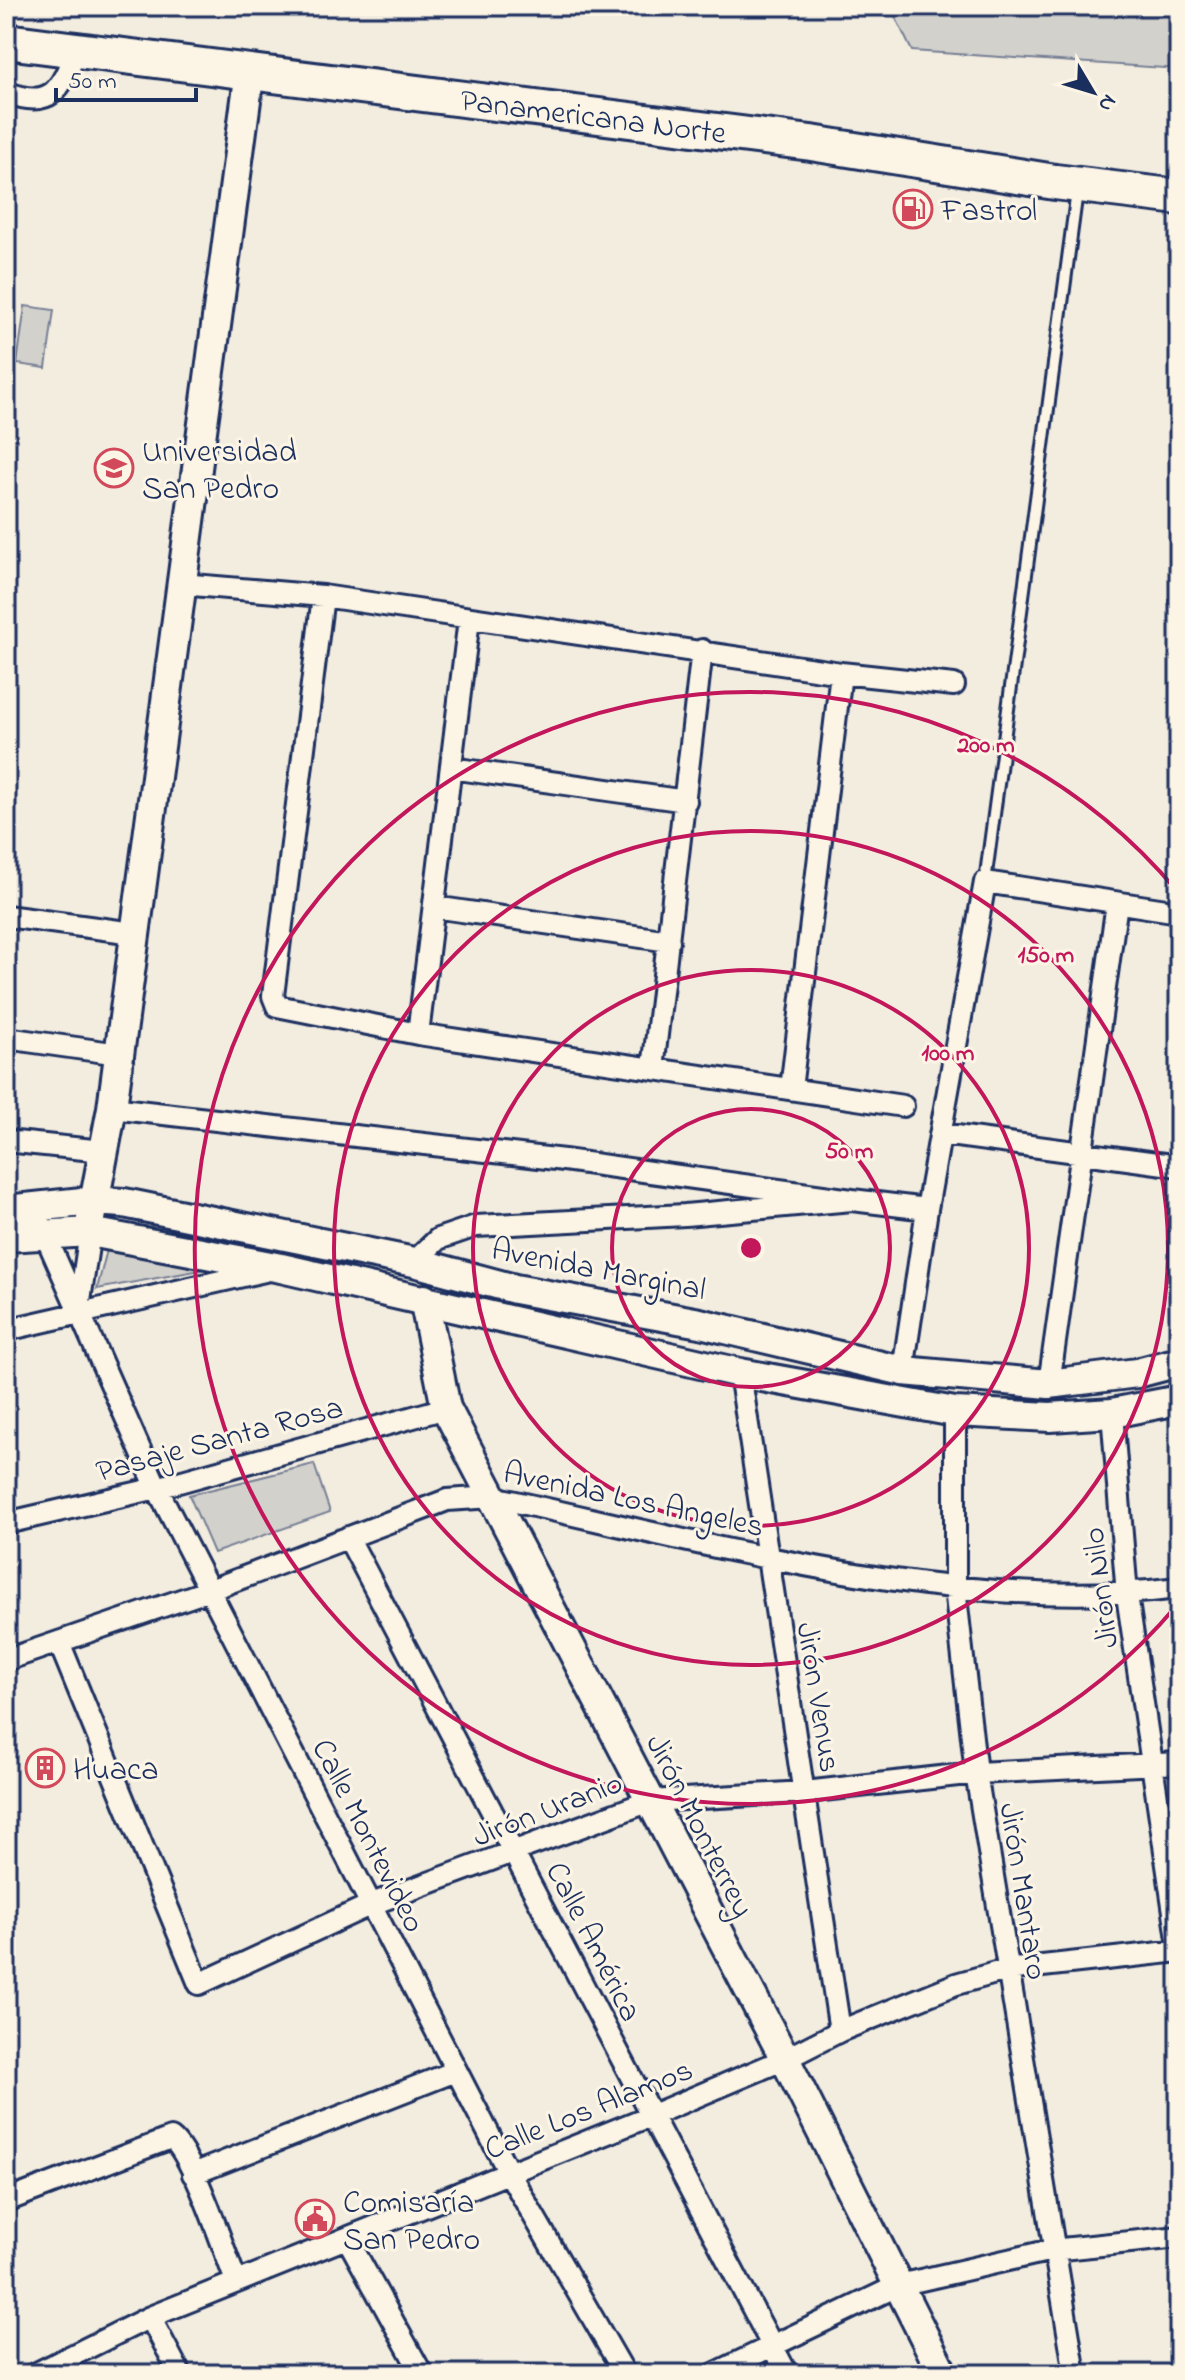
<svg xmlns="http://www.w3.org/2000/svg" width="1185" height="2380" font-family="'Indie Flower',sans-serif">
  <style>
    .green { fill: #d3d1cc; stroke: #778095; stroke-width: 2 }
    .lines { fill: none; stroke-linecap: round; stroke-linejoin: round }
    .service-casing { stroke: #1b2f5e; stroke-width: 16 }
    .minor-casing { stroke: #1b2f5e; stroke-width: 26 }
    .secondary-casing { stroke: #1b2f5e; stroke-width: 34 }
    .trunk-casing { stroke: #1b2f5e; stroke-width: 40 }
    .service { stroke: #fcf5e5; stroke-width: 10 }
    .minor { stroke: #fcf5e5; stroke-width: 20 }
    .secondary { stroke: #fcf5e5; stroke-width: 28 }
    .trunk { stroke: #fcf5e5; stroke-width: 34 }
    .ring { fill: none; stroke: #c2185b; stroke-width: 4 }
    .labels { text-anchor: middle; stroke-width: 6; stroke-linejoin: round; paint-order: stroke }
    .street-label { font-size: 32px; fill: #1b2f5e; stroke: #fcf5e5 }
    .poi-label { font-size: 32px; fill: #1b2f5e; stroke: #fcf5e5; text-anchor: start }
    .centre { fill: #c2185b; stroke: #fcf5e5; stroke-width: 4 }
    .ring-label { font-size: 24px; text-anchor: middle; font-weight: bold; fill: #c2185b; stroke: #fcf5e5; stroke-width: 6; stroke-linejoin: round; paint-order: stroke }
  </style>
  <rect width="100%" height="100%" fill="#f3ede0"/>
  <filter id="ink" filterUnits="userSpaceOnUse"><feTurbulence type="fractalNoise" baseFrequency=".0125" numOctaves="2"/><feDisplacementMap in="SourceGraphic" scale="16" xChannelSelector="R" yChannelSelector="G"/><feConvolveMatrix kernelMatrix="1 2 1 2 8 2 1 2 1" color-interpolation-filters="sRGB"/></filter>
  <g filter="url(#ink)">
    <path class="green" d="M890 6H1179V69L912 51Z
      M25 306 54 310 46 368 17 364Z
      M111 1234 239 1263 97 1289Z
      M314 1464 330 1512 214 1553 189 1495Z"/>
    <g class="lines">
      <defs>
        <path id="service" d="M985 882 1077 191"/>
        <path id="minor" d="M6 92C50 110 62 90 75 51
          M181 584 323 596 841 673 954 685
          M323 596 273 996 277 1006 418 1034 903 1106
          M451 768 686 801
          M434 907 669 941
          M6 916 134 933
          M418 1034 469 619
          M6 1038 119 1054
          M653 1069 702 650
          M791 1089 841 673
          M112 1108 564 1160 852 1200
          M942 1134 1179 1166
          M6 1141 103 1151
          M40 1223 157 1488 509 2173 625 2374
          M414 1262 438 1239 476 1226 685 1215 852 1200 927 1209
          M78 1314 90 1232
          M6 1330 269 1270
          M903 1371 927 1209 985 882 1179 912
          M740 1373 840 2031
          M1049 1384 1117 903
          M955 1412V1588L976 1773 1075 2374
          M1112 1413 1127 1595 1179 1946
          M6 1523 157 1488 446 1408
          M348 1537 787 2374
          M59 1642 199 1984 372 1904 650 1801 805 1792 976 1773 1179 1763
          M6 1660 210 1590 447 1500 493 1497C710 1544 956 1615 1179 1588
          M193 2174 456 2071
          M6 2201 171 2138C193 2154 224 2251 236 2281
          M347 2238 422 2374
          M150 2317 180 2374
          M35 2374 150 2317 650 2116 785 2059 840 2031 956 1984 1006 1970 1179 1951
          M714 2374 899 2285 1052 2250 1179 2237"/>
        <path id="secondary" d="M6 1210 92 1201 124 1203 414 1262 515 1289 700 1323 903 1371 1049 1384 1137 1373 1179 1362
          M91 1219 112 1108 250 70
          M6 1237 90 1232 281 1268 740 1373 955 1412 1050 1417 1112 1413 1179 1400
          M424 1299 446 1408 785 2059 943 2374"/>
        <g id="trunk">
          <path id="s1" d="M6 41 811 143 1055 182 1179 197"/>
        </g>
      </defs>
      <use href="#service" class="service-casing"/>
      <use href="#minor" class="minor-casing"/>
      <use href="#secondary" class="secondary-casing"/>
      <use href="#trunk" class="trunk-casing"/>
      <use href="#service" class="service"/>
      <use href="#minor" class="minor"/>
      <use href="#secondary" class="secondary"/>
      <use href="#trunk" class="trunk"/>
    </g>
  </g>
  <g class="ring">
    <circle cx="751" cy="1248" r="139"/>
    <circle cx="751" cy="1248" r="278"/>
    <circle cx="751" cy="1248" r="417"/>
    <path d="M1177 1605A556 556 0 1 1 1177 891"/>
  </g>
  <defs>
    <symbol id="fuel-ring" viewBox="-11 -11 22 22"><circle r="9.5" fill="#fcf5e5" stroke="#d1495b" stroke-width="1.5"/><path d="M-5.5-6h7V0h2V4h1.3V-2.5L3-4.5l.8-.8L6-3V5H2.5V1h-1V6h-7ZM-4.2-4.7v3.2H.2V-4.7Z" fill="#d1495b"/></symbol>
    <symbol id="university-ring" viewBox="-11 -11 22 22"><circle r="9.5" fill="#fcf5e5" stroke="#d1495b" stroke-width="1.5"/><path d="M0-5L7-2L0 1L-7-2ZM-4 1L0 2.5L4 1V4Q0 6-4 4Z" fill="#d1495b"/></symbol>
    <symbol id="building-ring" viewBox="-11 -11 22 22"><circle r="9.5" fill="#fcf5e5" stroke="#d1495b" stroke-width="1.5"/><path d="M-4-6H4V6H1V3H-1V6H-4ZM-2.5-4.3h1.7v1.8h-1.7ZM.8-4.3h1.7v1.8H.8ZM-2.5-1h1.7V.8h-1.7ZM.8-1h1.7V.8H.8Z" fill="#d1495b"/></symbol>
    <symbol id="civic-ring" viewBox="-11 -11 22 22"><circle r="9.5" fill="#fcf5e5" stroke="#d1495b" stroke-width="1.5"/><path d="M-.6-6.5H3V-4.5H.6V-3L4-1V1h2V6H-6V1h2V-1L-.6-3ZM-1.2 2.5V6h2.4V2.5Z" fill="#d1495b"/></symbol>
  </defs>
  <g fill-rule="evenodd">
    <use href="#fuel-ring" x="891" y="187" width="44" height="44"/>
    <use href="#university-ring" x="92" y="446" width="44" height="44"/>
    <use href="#building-ring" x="23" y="1746" width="44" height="44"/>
    <use href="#civic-ring" x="293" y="2197" width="44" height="44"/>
  </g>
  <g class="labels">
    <g class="street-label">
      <text dy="11" stroke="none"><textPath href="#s1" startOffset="592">Panamericana Norte</textPath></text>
      <text transform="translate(599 1268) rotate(11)" y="11">Avenida Marginal</text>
      <text transform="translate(219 1438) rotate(-15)" y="11">Pasaje Santa Rosa</text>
      <text transform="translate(634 1498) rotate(12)" y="11">Avenida Los Angeles</text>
      <text transform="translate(1099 1588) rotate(-97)" y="11">Jirón Nilo</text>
      <text transform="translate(820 1697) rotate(81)" y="11">Jirón Venus</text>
      <text transform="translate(547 1808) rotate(-21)" y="11">Jirón Uranio</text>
      <text transform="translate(701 1825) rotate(63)" y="11">Jirón Monterrey</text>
      <text transform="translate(370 1835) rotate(63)" y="11">Calle Montevideo</text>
      <text transform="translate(1025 1891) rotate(81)" y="11">Jirón Mantaro</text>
      <text transform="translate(595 1941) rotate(63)" y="11">Calle América</text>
      <text transform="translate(588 2108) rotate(-22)" y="11">Calle Los Alamos</text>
    </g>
    <g class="poi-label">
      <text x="941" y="220">Fastrol</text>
      <text x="142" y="461">Universidad<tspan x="142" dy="37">San Pedro</tspan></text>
      <text x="73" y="1779">Huaca</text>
      <text x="343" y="2212">Comisaría<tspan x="343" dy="37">San Pedro</tspan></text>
    </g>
  </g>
  <circle cx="751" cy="1248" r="12" class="centre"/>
  <g class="ring-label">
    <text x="986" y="752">200 m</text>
    <text x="1046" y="962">150 m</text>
    <text x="948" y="1060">100 m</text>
    <text x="849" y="1158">50 m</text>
  </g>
  <rect width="1185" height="2380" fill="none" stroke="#fcf5e5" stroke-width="32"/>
  <rect x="16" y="16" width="1153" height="2348" fill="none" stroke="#1b2f5e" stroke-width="3" filter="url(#ink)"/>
  <g transform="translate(1093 92) rotate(128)" stroke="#fcf5e5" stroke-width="6" paint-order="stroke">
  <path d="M0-6L14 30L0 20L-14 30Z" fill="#1b2f5e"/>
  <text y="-12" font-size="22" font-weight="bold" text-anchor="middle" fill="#1b2f5e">N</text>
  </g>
  <path d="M56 88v12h140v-12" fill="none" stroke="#1b2f5e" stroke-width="4"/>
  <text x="68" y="88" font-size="24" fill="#1b2f5e" stroke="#fcf5e5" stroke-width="6" paint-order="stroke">50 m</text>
</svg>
